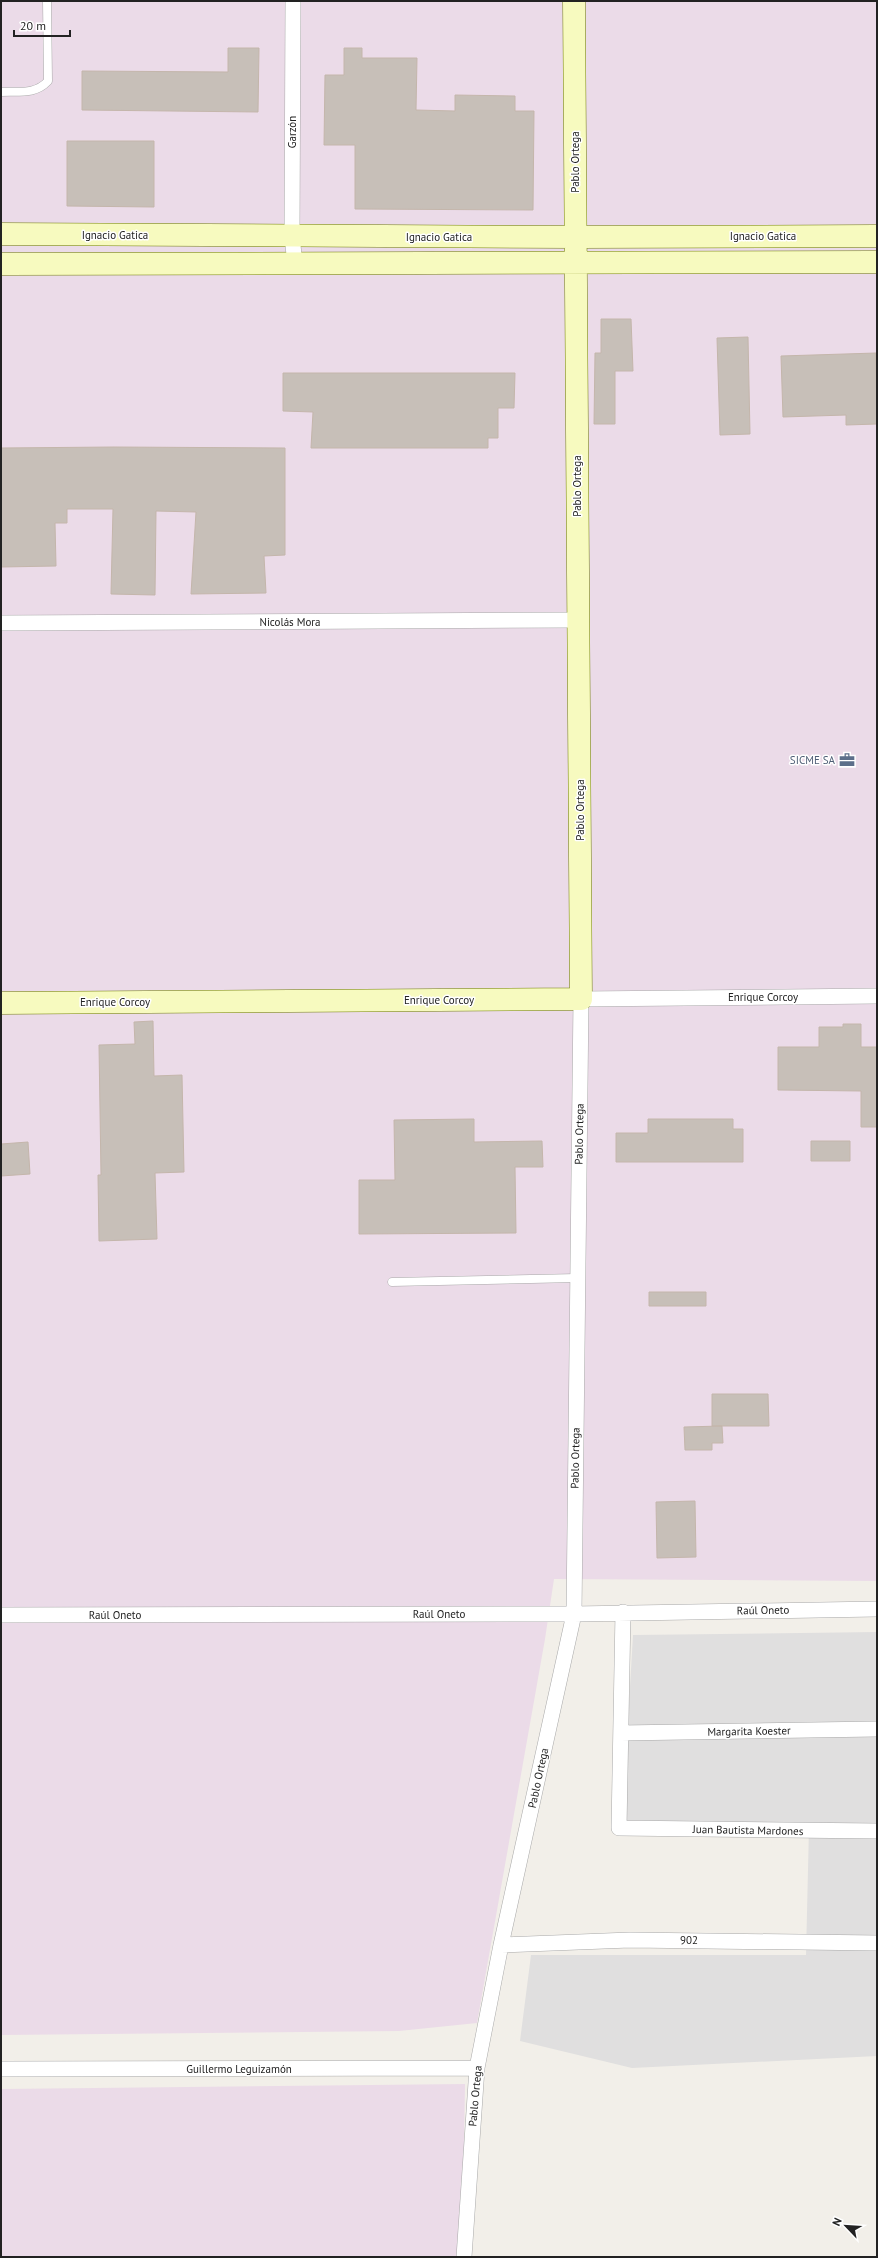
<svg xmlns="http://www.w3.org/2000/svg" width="878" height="2258" font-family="'PT Sans',sans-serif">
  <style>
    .residential { fill: #e0dfdf }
    .industrial { fill: #ebdbe8 }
    .building { fill: #c7bfb8; stroke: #c4b6ab }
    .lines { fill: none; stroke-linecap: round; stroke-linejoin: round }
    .lane-casing { stroke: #a9a9a9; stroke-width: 9 }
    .street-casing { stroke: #a9a9a9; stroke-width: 16 }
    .secondary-casing { stroke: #707d05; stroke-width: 23 }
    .lane { stroke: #fff; stroke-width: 8 }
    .street { stroke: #fff; stroke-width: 15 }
    .secondary { stroke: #f7fabf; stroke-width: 22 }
    .labels { text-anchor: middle; stroke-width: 3; stroke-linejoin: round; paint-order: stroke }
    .street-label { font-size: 11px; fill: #222; stroke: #fff }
    .service-label { font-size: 11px; fill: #4e5e75; stroke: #fff; text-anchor: end }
  </style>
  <rect width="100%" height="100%" fill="#f2efe9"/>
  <path class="residential" d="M877 1632V2056L632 2068 520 2041 531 1955H806L809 1827 622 1824 633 1635Z"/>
  <path class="industrial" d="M1 1H877V1581L554 1579 545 1639 477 2023 399 2031 1 2035Z
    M465 2084 462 2257H1V2089Z"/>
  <path class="building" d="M228 48H259L258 112 82 110V71L228 72Z
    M344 48H362V58H417L416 110 455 111V95L515 96V111H534L533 210 355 209V145H324L325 75H344Z
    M67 141H154V207L67 206Z
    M601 319H631L633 371H615V424H594L595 353H601Z
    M748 337 750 434 720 435 717 338Z
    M876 353 877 424 846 425V415L783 417 781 356Z
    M283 373H515L514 408H498V438H488V448H311L313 412 283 411Z
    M114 447 285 448V555L264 556 266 593 191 594 196 512 156 511 155 595 111 594 113 509H67V523H55L56 566 1 567V448Z
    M153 1021 154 1076 182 1075 184 1172 155 1173 157 1239 99 1241 98 1175H101L99 1045 135 1044 134 1022Z
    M843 1024H861V1047H877V1127H861V1091L778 1090V1047H819V1027H843Z
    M474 1119V1142L542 1141 543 1167H515L516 1233 359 1234V1180H395L394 1120Z
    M648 1119H733V1129H743V1162H616V1133H648Z
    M811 1141H850V1161H811Z
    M28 1142 30 1174 1 1176V1144Z
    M649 1292H706V1306H649Z
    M712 1394H768L769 1426H712Z
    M722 1426 723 1443H712V1450H685L684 1427Z
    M695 1501 696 1557 657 1558 656 1502Z"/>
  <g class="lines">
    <defs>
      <path id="lane" d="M1 92C19 91 35 95 48 81L47 1
        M392 1282 577 1278"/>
      <path id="street" d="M293 1 292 236 295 264
        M1 623 578 620
        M623 1612 619 1828 877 1831
        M1 1615 574 1614 877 1609
        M621 1733 877 1729
        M501 1945 630 1940 877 1943
        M1 2069 477 2068
        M464 2257 477 2068 501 1945 574 1614 581 999 877 996"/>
      <path id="secondary" d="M1 234 576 237 877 236
        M1 264 877 262
        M1 1003 581 999 574 1"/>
    </defs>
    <use href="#lane" class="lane-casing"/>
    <use href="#street" class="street-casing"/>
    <use href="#secondary" class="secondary-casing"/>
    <use href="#lane" class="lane"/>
    <use href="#street" class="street"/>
    <use href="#secondary" class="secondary"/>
  </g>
  <defs>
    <symbol id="office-bare" viewBox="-9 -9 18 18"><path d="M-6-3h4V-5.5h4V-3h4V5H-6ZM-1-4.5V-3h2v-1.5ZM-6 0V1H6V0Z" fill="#5c6f8a" stroke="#fff" stroke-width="2.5" paint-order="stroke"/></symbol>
  </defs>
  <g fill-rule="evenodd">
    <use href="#office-bare" x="836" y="749" width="22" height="22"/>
  </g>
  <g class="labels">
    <g class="street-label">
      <text transform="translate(292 132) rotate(-90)" y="4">Garzón</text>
      <text transform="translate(575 162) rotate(-90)" y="4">Pablo Ortega</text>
      <text x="115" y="239">Ignacio Gatica</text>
      <text x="763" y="240">Ignacio Gatica</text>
      <text x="439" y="241">Ignacio Gatica</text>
      <text transform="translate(577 486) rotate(-90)" y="4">Pablo Ortega</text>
      <text x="290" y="626">Nicolás Mora</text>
      <text transform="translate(580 810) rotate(-90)" y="4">Pablo Ortega</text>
      <text x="763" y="1001">Enrique Corcoy</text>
      <text x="439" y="1004">Enrique Corcoy</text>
      <text x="115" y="1006">Enrique Corcoy</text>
      <text transform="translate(579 1134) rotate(-89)" y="4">Pablo Ortega</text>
      <text transform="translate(575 1458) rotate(-89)" y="4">Pablo Ortega</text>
      <text transform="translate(763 1610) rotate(-1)" y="4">Raúl Oneto</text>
      <text x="439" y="1618">Raúl Oneto</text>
      <text x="115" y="1619">Raúl Oneto</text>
      <text transform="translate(749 1731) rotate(-1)" y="4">Margarita Koester</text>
      <text transform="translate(538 1778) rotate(-78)" y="4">Pablo Ortega</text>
      <text transform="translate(748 1830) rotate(1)" y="4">Juan Bautista Mardones</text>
      <text x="689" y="1944">902</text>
      <text x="239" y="2073">Guillermo Leguizamón</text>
      <text transform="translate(475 2096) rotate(-85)" y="4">Pablo Ortega</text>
    </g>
    <g class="service-label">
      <text x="835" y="764">SICME SA</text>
    </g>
  </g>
  <rect width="878" height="2258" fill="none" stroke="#222222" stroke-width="4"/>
  <g transform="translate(846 2226) rotate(295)" stroke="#ffffff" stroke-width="3" paint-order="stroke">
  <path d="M0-3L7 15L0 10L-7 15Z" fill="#222222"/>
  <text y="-6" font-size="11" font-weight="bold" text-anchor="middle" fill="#222222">N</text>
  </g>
  <path d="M14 30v6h56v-6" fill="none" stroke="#222222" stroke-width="2"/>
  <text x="20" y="30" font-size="12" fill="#222222" stroke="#ffffff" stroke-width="3" paint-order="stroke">20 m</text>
</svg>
